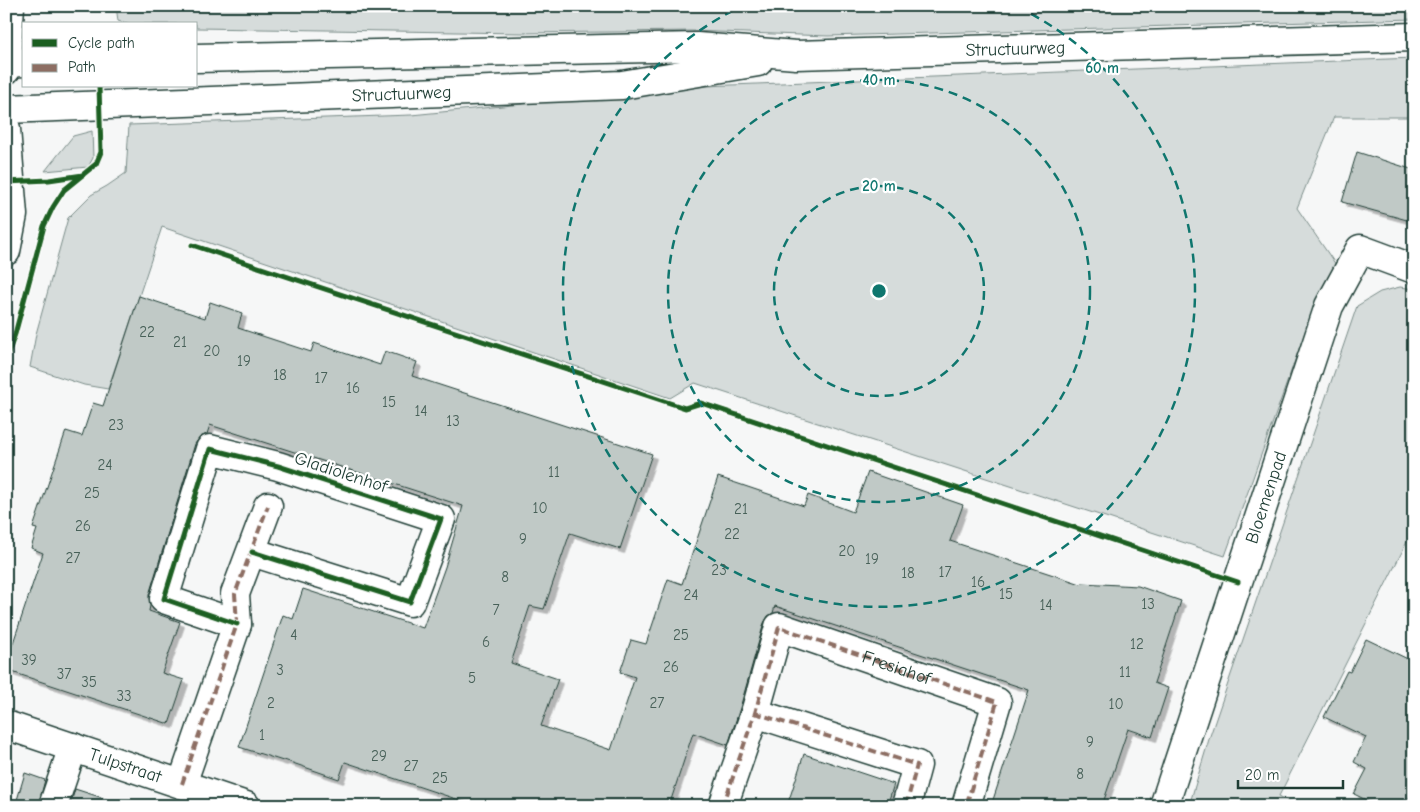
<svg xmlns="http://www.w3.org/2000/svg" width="1420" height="812" font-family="'Comic Neue',sans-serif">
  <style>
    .green { fill: #d6dcdb; stroke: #7a8c88 }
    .building { fill: #c0c9c6; stroke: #1f3d34; filter: url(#shadow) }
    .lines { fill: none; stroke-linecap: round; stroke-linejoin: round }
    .minor-casing { stroke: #1f3d34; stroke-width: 31 }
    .major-casing { stroke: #1f3d34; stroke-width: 31 }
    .minor { stroke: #fff; stroke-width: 28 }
    .major { stroke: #fff; stroke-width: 28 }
    .quiet { stroke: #8d6e63; stroke-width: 4; stroke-dasharray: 8 4; stroke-linecap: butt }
    .cycleway-casing { stroke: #fff; stroke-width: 8 }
    .cycleway { stroke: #1b5e20; stroke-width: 5 }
    .ring { fill: none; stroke: #0f766e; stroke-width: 2.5; stroke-dasharray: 9 6 }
    .labels { text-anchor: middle; stroke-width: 4.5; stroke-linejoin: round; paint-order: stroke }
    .number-label { font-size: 15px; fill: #476058 }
    .street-label { font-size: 18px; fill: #1f3d34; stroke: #fff }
    .centre { fill: #0f766e; stroke: #fff; stroke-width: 2.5 }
    .ring-label { font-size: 15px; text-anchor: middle; font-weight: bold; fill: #0f766e; stroke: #fff; stroke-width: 4.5; stroke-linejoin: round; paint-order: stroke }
  </style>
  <defs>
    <filter id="shadow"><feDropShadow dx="4.5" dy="4.5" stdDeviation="0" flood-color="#0004"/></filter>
  </defs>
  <rect width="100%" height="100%" fill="#f6f7f7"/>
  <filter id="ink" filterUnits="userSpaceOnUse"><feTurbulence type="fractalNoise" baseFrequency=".02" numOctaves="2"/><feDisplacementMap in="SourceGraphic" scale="10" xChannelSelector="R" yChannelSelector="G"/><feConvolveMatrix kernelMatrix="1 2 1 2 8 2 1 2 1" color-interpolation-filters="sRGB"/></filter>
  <g filter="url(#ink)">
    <path class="green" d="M116 6H1414V19L828 36 691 31 522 33 196 28V24H127L118 21Z
      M1414 58V117H1334L1297 208 1336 265 1319 293 1225 556 695 383 670 398 162 227 108 389 84 385 30 367 36 334 68 218 91 195 107 186 126 173 129 125 411 115 706 86Z
      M92 131 93 158 88 167 45 171 73 136Z
      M1400 287 1414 289V528L1279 796 1299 806H1189L1210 736 1357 306 1380 292Z"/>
    <path class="building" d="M1357 152 1414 170V222L1342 202Z
      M139 296 205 318 210 302 242 313 238 328 311 352 314 343 380 365 385 351 417 362 412 376 652 454 620 549 570 533 544 609 530 606 511 663 558 679 541 726 611 750 635 677 620 672 631 640 646 644 668 579 682 584 718 477 804 506 808 495 853 512 868 472 963 505 950 541 1081 584 1082 583 1138 586 1181 601 1154 683 1168 688 1152 737 1128 729 1102 806H991L1029 690 775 606 773 613 768 616 764 623 740 708 728 745 693 733 669 806H477L345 762 339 779 284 760 283 761 239 747 283 615 293 619 303 589 423 628 445 567 463 506 210 425 207 434 200 437 195 444 149 595 150 606 149 611 180 622 162 673 184 680 169 724 6 670V664L43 553 31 548 37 529 33 528 66 431 82 436 93 403 103 406Z
      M1366 639 1414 662V788L1405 806H1378L1354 794 1367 769 1354 762 1366 737 1324 717 1347 671 1350 672Z
      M804 754 894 784 887 806H787Z
      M25 773 45 780 38 806 17 800Z
      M75 789 109 800 108 806H70Z"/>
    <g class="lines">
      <defs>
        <g id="minor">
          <path d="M6 70 10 6"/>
          <path d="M6 129 13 215 6 251"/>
          <path d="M237 624 164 599 210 449 278 466 441 519 410 602 252 552"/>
          <path d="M755 713 917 765 906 806"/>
          <path id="s1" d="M6 725 246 806"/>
          <path d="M182 784 237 624 235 594 268 506"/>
          <path d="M53 806 73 747"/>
          <path d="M723 806 755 713 779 627 997 702 966 806"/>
          <path id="s2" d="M1164 806 1329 306 1360 249 1414 269"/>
        </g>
        <g id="major">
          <path id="s3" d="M196 58 697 47 796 55 1414 37"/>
          <path d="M6 63 24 62"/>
          <path id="s4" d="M6 109 622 85 758 62"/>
        </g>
      </defs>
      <use href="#minor" class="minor-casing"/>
      <use href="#major" class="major-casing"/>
      <use href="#minor" class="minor"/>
      <use href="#major" class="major"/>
      <g class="quiet">
        <path d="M755 713 917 765 906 806"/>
        <path d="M182 784 237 624 235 594 268 506"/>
        <path id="s5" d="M723 806 755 713 779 627 997 702 966 806"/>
      </g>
      <defs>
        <path id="cycleway" d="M6 182 49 180 83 175
          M192 245 685 408 701 403 1238 582
          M6 360 15 334 44 226 53 207 64 190 96 164 101 152 99 86
          M237 624 164 599 210 449 278 466 441 519 410 602 252 552"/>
      </defs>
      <use href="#cycleway" class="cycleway-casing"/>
      <use href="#cycleway" class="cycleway"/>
    </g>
  </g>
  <g class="ring">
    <circle cx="879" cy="291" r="105"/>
    <circle cx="879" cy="291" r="211"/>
    <path d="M1018 7A316 316 0 1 1 740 7"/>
  </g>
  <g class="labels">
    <g class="number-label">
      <text x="147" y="337">22</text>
      <text x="180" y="347">21</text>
      <text x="212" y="356">20</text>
      <text x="244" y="366">19</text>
      <text x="280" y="380">18</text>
      <text x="321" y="383">17</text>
      <text x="353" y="393">16</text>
      <text x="389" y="407">15</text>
      <text x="421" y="416">14</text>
      <text x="453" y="426">13</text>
      <text x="116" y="430">23</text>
      <text x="105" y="470">24</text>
      <text x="554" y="477">11</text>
      <text x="92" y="498">25</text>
      <text x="540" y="513">10</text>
      <text x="741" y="514">21</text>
      <text x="83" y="531">26</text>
      <text x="732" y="539">22</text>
      <text x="523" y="544">9</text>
      <text x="847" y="556">20</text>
      <text x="73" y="563">27</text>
      <text x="872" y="564">19</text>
      <text x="719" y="575">23</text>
      <text x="945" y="577">17</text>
      <text x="908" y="578">18</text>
      <text x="505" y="582">8</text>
      <text x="978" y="587">16</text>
      <text x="1006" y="599">15</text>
      <text x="691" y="600">24</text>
      <text x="1148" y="609">13</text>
      <text x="1046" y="610">14</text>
      <text x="496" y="615">7</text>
      <text x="294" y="640">4</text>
      <text x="681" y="640">25</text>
      <text x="486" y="647">6</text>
      <text x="1137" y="649">12</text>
      <text x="29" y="665">39</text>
      <text x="671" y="672">26</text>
      <text x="280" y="675">3</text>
      <text x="1125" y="677">11</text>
      <text x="64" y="679">37</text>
      <text x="472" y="683">5</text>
      <text x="89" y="687">35</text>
      <text x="124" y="701">33</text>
      <text x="271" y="708">2</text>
      <text x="657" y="708">27</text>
      <text x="1116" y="709">10</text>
      <text x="262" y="740">1</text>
      <text x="1090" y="747">9</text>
      <text x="379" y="761">29</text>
      <text x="411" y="771">27</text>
      <text x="1080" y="779">8</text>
      <text x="440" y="783">25</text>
    </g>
    <g class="street-label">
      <text dy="6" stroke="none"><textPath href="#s3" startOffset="820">Structuurweg</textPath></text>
      <text dy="6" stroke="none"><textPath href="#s4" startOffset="396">Structuurweg</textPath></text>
      <text transform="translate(341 472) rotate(18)" y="6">Gladiolenhof</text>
      <text dy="6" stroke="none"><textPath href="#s2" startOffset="325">Bloemenpad</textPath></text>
      <text dy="6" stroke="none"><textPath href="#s5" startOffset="312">Fresiahof</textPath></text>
      <text dy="6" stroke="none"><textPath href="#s1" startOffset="126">Tulpstraat</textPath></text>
    </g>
  </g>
  <circle cx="879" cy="291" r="8" class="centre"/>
  <g class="ring-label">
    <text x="1102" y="73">60 m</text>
    <text x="879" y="85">40 m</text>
    <text x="879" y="191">20 m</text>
  </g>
  <rect width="1420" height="812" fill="none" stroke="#fff" stroke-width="25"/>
  <rect x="12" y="12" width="1395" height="787" fill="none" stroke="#1f3d34" stroke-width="2" filter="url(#ink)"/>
  <rect x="22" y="22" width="175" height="65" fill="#ffffff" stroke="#a5b1ae"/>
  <rect x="32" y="39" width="25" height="8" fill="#1b5e20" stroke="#a5b1ae"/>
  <text x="68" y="48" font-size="15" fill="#1f3d34">Cycle path</text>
  <rect x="32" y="64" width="25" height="8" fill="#8d6e63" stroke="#a5b1ae"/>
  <text x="68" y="72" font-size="15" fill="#1f3d34">Path</text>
  <path d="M1238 780v8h105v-8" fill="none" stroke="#1f3d34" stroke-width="2.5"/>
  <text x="1245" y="780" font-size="15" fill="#1f3d34" stroke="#ffffff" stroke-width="4" paint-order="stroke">20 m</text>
</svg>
